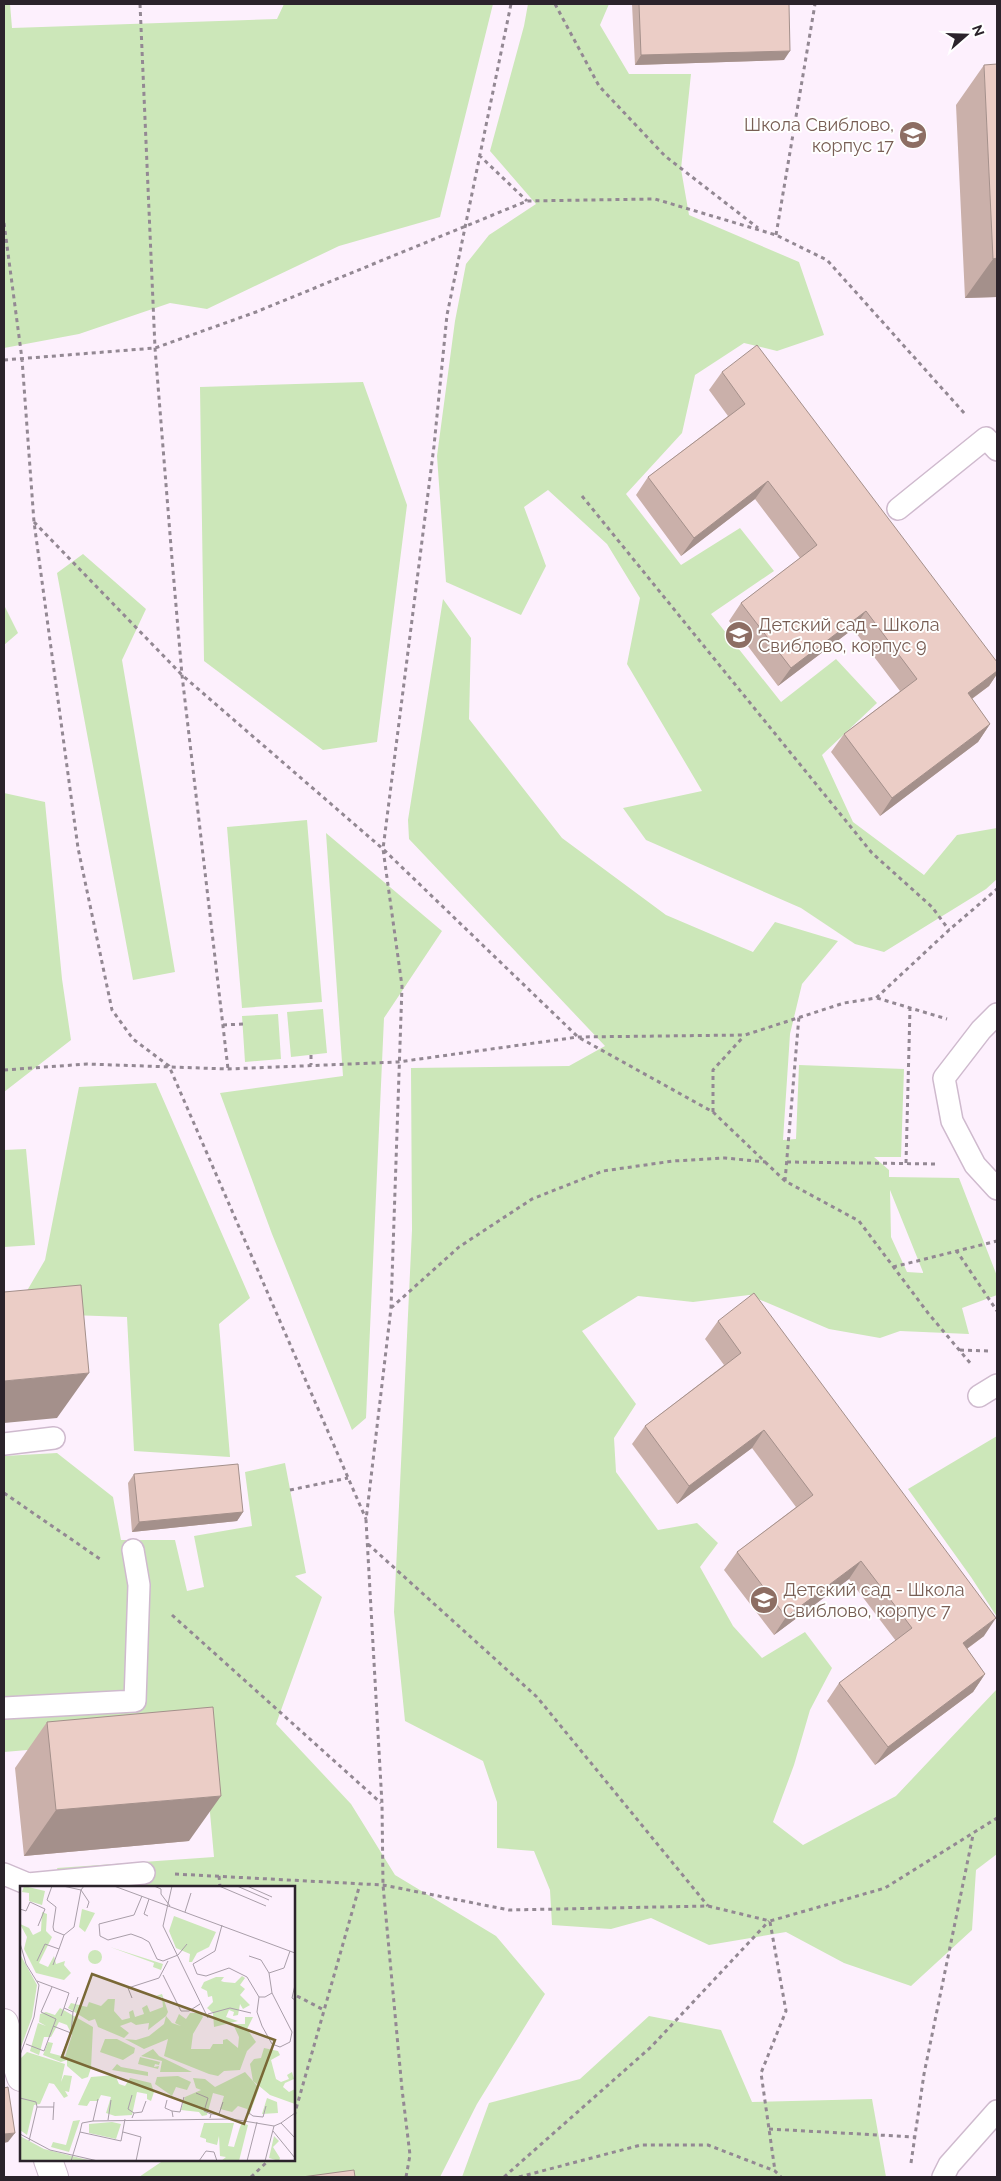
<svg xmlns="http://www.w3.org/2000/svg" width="1001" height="2181" font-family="Raleway,sans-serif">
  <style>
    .green { fill: #cce7b9; fill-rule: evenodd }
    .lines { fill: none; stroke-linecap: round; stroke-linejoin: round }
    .service-casing { stroke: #cfbace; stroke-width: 24 }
    .minor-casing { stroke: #cfbace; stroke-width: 30 }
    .path { stroke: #938893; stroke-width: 3; stroke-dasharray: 4 4; stroke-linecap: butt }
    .service { stroke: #fff; stroke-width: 21 }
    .minor { stroke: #fff; stroke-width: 28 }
    .wall { fill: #cab0aa }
    .shaded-wall { fill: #a4908b }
    .building { fill: #ebcdc6; stroke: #a4908b }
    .labels { text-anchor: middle; stroke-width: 4; stroke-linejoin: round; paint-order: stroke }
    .education-label { font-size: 18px; fill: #785e54; stroke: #fff; text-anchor: start }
    .inset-road { fill: none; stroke: #a99ea9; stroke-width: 1 }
    .view { fill: #796836; fill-opacity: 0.15; stroke: #796836; stroke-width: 2.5 }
    .inset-edge { fill: none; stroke: #2b232b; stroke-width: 2.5 }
  </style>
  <rect width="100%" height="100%" fill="#fdf0fd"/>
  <path class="green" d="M4 4H10L12 28 277 19 284 4H493L440 217 339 246 207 309 170 303 79 334 4 348Z
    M528 4H609L600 25 629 74H691L681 169 689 215 799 262 824 335 777 351 744 343 695 375 682 433 626 494 681 565 740 528 774 571 711 614 781 702 836 659 877 703 822 755 853 822 924 875 957 835 997 828V879L986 889 884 952 855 944 801 908 646 840 623 808 702 791 627 664 640 598 607 544 548 490 524 507 546 566 521 615 446 582 437 456 455 321 466 264 489 235 536 204 490 151 524 26Z
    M363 382 407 505 377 742 323 750 204 661 200 387Z
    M83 554 146 609 122 660 175 972 133 980 57 573Z
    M443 599 471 638 469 719 562 838 666 915 753 952 775 922 838 941 802 984 790 1034 783 1140 796 1139 799 1065 904 1069 901 1157H874L889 1170V1177L959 1178 997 1276V1295L962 1308 969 1334 900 1331 880 1338 829 1329 749 1295 693 1302 638 1296 582 1331 636 1404 614 1438 616 1472 658 1530 697 1523 718 1543 700 1567 733 1626 762 1658 805 1632 832 1668 810 1710 794 1765 773 1822 803 1845 896 1796 997 1689V1854L976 1870 972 1930 911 1986 844 1963 786 1932 709 1945 651 1918 611 1929 552 1925 550 1890 534 1851 497 1848V1802L483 1761 405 1721 394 1612 412 1230 411 1068 569 1066 605 1046 409 839 408 820ZM890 1190 923 1272V1273L907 1272 891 1237Z
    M4 605 18 633 4 645Z
    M4 793 45 802 62 979 71 1040 4 1092Z
    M307 820 322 1002 242 1008 227 827Z
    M326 833 442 931 384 1018 366 1418 352 1430 272 1234 220 1093 343 1076Z
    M323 1009 327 1053 291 1057 287 1012Z
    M278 1014 281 1059 245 1062 242 1016Z
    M156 1083 250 1298 219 1324 230 1457 134 1451 127 1317 14 1313 45 1260 79 1087Z
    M26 1149 35 1245 4 1247V1150Z
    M997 1436V1617L971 1577 908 1489Z
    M57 1453 113 1497 121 1540H175L187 1591 204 1587 194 1536 252 1526 245 1472 285 1463 306 1573 295 1576 322 1597 276 1724 351 1804 395 1875 496 1936 545 1994 477 2104 440 2177H139L164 2160H294V1887H64L57 1868 214 1857 203 1735 4 1752V1456Z
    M649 2016 721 2030 752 2102 872 2099 886 2177H462L489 2103 580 2079Z"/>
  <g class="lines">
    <defs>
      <path id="service" d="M898 509 986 438 997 450
        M997 1014 981 1030 944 1078 952 1121 975 1165 997 1189
        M979 1396 997 1385
        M4 1444 54 1438
        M4 1708 135 1701 139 1585 133 1550
        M4 1874 28 1884 144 1873
        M943 2177 949 2165 997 2111"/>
      <path id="minor" d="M4 2023 21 2077
        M48 2160 54 2177"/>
    </defs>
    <use href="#service" class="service-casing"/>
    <use href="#minor" class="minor-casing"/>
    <path class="path" d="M140 4 155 348 172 559 182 675 228 1069
      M555 4 599 86 665 156 758 228
      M479 155 527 201
      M4 223 22 359 34 522 78 848 112 1010 133 1039 169 1066 366 1519
      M776 235 815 4
      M4 360 155 348 256 312 527 201 655 199 776 235 827 260 965 414
      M582 496 872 853 932 907 949 930
      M34 522 182 675 383 849 578 1037 713 1112 785 1181 859 1221 928 1313 971 1364
      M877 998 947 1019
      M223 1025 243 1024
      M311 1055V1065
      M4 1070 87 1064 228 1069 398 1062 578 1037 745 1035 844 1003 876 998 949 930 997 889
      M713 1112V1070L744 1036
      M787 1162 939 1164
      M906 1163 910 1008
      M785 1181 799 1016
      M956 1250 997 1311
      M893 1267 997 1241
      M391 1308 459 1247 532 1199 603 1171 673 1161 725 1158 766 1162
      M960 1350 991 1351
      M290 1490 348 1478
      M4 1493 100 1559
      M368 1544 537 1697 708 1906
      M172 1615 381 1803
      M175 1874 383 1885 509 1910 708 1906 770 1921 885 1888 997 1818
      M219 1876 220 1887
      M770 1922 786 2011 761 2073 775 2171
      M297 1996 324 2010
      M294 2116 360 1884
      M769 2129 915 2137
      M911 2163 924 2074 973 1835
      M251 2177 269 2160
      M406 2177 410 2155 402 2089 383 1885 382 1804 366 1520 391 1308 402 986 383 849 434 446 447 315 511 4
      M504 2177 651 2047 769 1921
      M519 2177 641 2145H708L775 2171 781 2177"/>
    <use href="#service" class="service"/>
    <use href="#minor" class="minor"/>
  </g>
  <path class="wall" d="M632 4H789L784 60 635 65Z
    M984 65 997 297 965 298 956 105Z
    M722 372 997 662V674L989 686 972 699 990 724 978 742 880 816 831 752 844 734 900 691 853 629 778 686 729 621 741 603 800 558 755 499 681 556 636 495 648 477 728 416 709 390Z
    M718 1321 984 1636 967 1649 985 1674 973 1692 875 1765 827 1701 839 1683 896 1641 849 1579 774 1635 724 1570 737 1552 796 1507 752 1448 677 1504 632 1444 645 1426 724 1365 705 1339Z
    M134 1474 243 1512 237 1521 132 1532 128 1483Z
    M47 1722 189 1841 24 1856 15 1768Z"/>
  <path class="shaded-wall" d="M790 51 784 60 635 65 641 55Z
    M997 258V297L965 298 993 259Z
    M768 481 755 499 681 556 694 538Z
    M866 611 853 629 778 686 791 668Z
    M997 671V674L989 686 955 711 968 693Z
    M990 724 978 742 880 816 892 798Z
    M89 1373 57 1418 4 1423V1381Z
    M764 1430 752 1448 677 1504 689 1486Z
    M243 1512 237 1521 132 1532 139 1522Z
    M861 1561 849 1579 774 1635 786 1617Z
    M996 1618 984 1636 950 1661 963 1643Z
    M985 1674 973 1692 875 1765 888 1747Z
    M221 1796 189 1841 24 1856 56 1810Z
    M15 2133 8 2142 4 2143V2134Z"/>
  <path class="building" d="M639 4H789L790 51 641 55Z
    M997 64V258L993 259 984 65Z
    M757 345 997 662V671L968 693 990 724 892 798 844 734 917 679 866 611 791 668 741 603 817 545 768 481 694 538 648 477 745 404 722 372Z
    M81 1285 89 1373 4 1381V1292Z
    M754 1293 996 1618 963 1643 985 1674 888 1747 839 1683 912 1628 861 1561 786 1617 737 1552 813 1495 764 1430 689 1486 645 1426 741 1353 718 1321Z
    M238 1464 243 1512 139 1522 134 1474Z
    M213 1707 221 1796 56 1810 47 1722Z
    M8 2087 15 2133 4 2134V2088Z
    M354 2170 355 2177H302Z"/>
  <defs>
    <symbol id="school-disc" viewBox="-11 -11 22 22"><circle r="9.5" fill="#8d6e63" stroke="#fff"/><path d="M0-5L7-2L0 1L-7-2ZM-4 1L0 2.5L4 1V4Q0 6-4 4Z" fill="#fff"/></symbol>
  </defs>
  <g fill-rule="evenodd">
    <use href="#school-disc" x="897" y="119" width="32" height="32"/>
    <use href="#school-disc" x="723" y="619" width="32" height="32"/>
    <use href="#school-disc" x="748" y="1584" width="32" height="32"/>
  </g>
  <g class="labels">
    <g class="education-label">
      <text x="894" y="131" text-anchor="end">Школа Свиблово,<tspan x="894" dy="21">корпус 17</tspan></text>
      <text x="758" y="631">Детский сад - Школа<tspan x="758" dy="21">Свиблово, корпус 9</tspan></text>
      <text x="783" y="1596">Детский сад - Школа<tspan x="783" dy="21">Свиблово, корпус 7</tspan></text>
    </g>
  </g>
  <g transform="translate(20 1886)">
    <rect width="275" height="275" fill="#fdf0fd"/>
    <path d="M4 0 25 5 22 19 9 15V7L2 6ZM62 23 75 27 65 46 59 41ZM22 26 27 28 26 45 32 51 19 77 28 81 34 70 36 78 45 75 44 79 51 87 44 94 16 87 4 63 7 51 0 38 9 42 13 49 21 45ZM154 30 196 46 189 61 177 67 172 76H169L170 68 156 62 149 45ZM90 61 143 78 141 84 133 81 134 77ZM68 71a7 7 0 1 1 14 0a7 7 0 1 1-14 0ZM0 68 17 99 12 131 0 164ZM222 90 225 92 220 99 225 103 220 109 230 119 223 123 220 118 218 129 213 130 214 126 209 124 206 131 218 135 194 141 193 127 187 122 193 116 192 110 188 111 187 105 181 102 184 96 196 91H204L201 95 204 96 215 97ZM142 108 148 126 146 130 152 137 161 140 155 137 159 128 166 133 170 127H181L183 131 173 148 171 163H190L193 158H203V154L207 153 218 162 219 151 213 138H225V131H233L227 143 236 156 227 165 220 184 204 185 198 190 189 188 144 170 148 153 124 163 105 153 116 154 129 150 144 138 146 130 128 144 129 137 116 139 111 136 100 140 109 147 104 152 78 141 75 133 69 135 48 122 51 117 67 121 69 116 81 120 88 113H95L94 125 102 134 110 132 109 126 113 124 115 131 124 128 122 122 127 119 130 126 143 121 142 111 136 110ZM40 122 73 141 71 182 68 191 62 193 47 180V174L41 176 23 169 28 156 33 157 30 167 45 171 52 149 47 139 39 136 31 151H24L19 169 10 165 18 137 26 140 19 136 20 128 26 126 35 129ZM85 153H97L115 162 114 167 103 174 80 166ZM244 162 258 165 260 169 251 174 256 193 261 196 269 193 267 189 272 186 274 193 265 197 263 201 269 206 275 203V218L250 209 233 195 230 178 234 173 241 172ZM133 163 139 170 172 186H140L142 175 121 170ZM7 166 45 178 41 196 44 189 52 190 49 206 45 205 48 210 44 212 34 198 29 197 20 218 14 219 7 249 0 244V173ZM120 171 140 176 139 179 135 178 134 181 139 180 138 183 118 178ZM97 178 101 181 128 186V190L92 184ZM225 186 239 202 229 230 227 223 218 220 212 226 200 223 204 210 193 207 187 229 182 230 179 226 161 224 165 211 181 204 176 202 173 192 185 193 195 201ZM95 189 99 198 105 200 110 192 131 197 134 206 131 215 127 213V208L117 206 112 229 95 230 86 227 91 211 81 209 78 215H70L67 220 58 219 71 191ZM158 190 171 196 167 204 156 201 152 210 135 198 137 191ZM247 212 257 216 258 227 242 228ZM60 234 49 266 31 261 33 256 46 259 53 235ZM92 236 101 238 96 253 69 247V238ZM184 237H214L208 260 214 261 220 241 222 237 228 239 219 275H201L206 271 200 270 199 250 197 259 186 256V253L180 251ZM0 250 24 263 72 275H0ZM254 250 259 255 253 261 260 272 259 275 249 272Z" fill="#cce7b9"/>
    <path class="inset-road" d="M32 0 27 14 36 21 33 41 34 45 44 49 54 41 61 4 43 0M64 0 61 4 69 16 67 22M94 0 275 67M134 0 141 3V8L150 20M152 0 143 40 188 132M199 0 246 20M217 0 249 14M227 0 252 11M122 10 114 29 79 38 80 50 88 54 111 48 122 52 129 56 137 73 143 75 158 69 167 58M0 23 6 25 10 16 25 23 18 40M165 26 171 7M128 30 124 28 129 13M202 39 195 65 173 78 177 88 186 90 209 82 227 91 239 111H245L252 107 249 87 241 74 229 70M0 57 6 78 19 99 14 131 0 169M17 75 25 58 39 63 44 49M33 79 39 63M249 87 264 82 270 65M143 89 161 125H169L180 118M17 95 49 107 44 122M275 99 272 112 275 114M239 111 237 126 242 140 252 158 260 161 270 156 272 146 252 107M112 112 108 102 139 92 148 75M53 126 58 111M188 128 210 122 231 127M41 130 44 122 53 126 51 147M33 140 51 147 41 171M6 158 24 165 36 133 21 126 32 101M176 207 188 212 184 225 191 228 190 232M112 209 108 223 114 227 112 232M0 212 16 216 17 221 9 255M147 214 145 222 152 225 153 231M232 217 229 227 233 230 243 231 246 220M17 221H34M152 225 160 226 164 211M114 227 122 226 126 215M191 228H199L203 216M33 234 34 216M88 234 91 214M73 235 78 213M261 237 275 227M253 245 275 272M60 246 62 237 73 235 212 233 254 240 261 237 275 252M103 246 121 251 116 275M0 248 30 264 78 275M51 275 60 246 101 255 105 233M179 275 186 265 194 266 197 275M227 275 237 236M245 275 254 240"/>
    <path class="view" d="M72 88 255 154 224 238 42 171Z"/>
    <rect width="275" height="275" class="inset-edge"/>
  </g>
  <rect width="1001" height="2181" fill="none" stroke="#2b232b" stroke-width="10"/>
  <g transform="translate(966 35) rotate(70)" stroke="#ffffff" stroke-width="4" paint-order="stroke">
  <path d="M0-4L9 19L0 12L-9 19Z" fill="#2b232b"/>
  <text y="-8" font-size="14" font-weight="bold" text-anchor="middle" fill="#2b232b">N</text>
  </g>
</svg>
